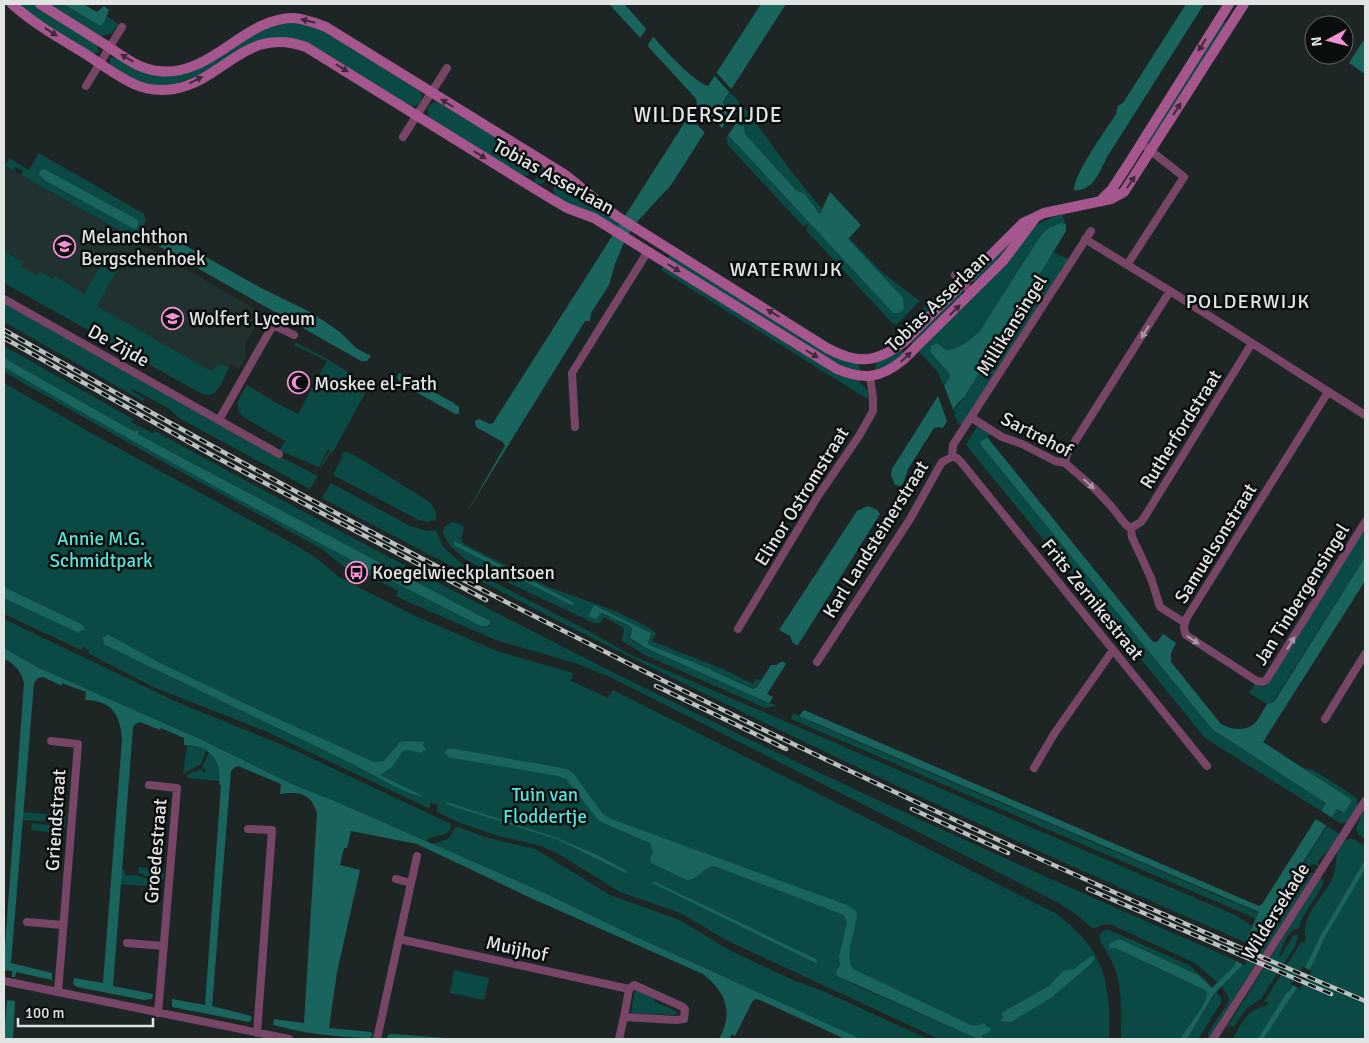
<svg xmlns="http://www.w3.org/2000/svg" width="1369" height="1043" font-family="Signika,sans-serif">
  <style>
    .built { fill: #21312f }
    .green { fill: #0a4944; fill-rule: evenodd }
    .water { fill: #19655e }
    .pier { fill: #1e2625 }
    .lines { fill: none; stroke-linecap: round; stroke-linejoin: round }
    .street { stroke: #774667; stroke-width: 8 }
    .secondary { stroke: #a5578d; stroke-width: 10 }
    .rail-casing { stroke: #bbc1c0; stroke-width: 4.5 }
    .rail { stroke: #0b0e0e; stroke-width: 2.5; stroke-dasharray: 8; stroke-linecap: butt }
    .oneway { fill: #41283a }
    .oneway2 { fill: #ac96a6 }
    .labels { text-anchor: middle; stroke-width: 5; stroke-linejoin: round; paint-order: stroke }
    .street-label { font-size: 19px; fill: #e0e5e4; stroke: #0b0e0e }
    .poi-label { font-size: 19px; fill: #e0e5e4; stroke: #0b0e0e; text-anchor: start }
    .park-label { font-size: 19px; fill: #5ae2d6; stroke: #0b0e0e }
    .neighbourhood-label { font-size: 20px; letter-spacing: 1px; fill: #e0e5e4; stroke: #0b0e0e }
    .quarter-label { font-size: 21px; letter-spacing: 1px; fill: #e0e5e4; stroke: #0b0e0e }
  </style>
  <rect width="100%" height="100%" fill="#1e2625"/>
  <path class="built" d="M5 166 263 313 245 344 246 357 239 369 231 364 218 387 4 281Z"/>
  <path class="green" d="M16 4H35L97 45 99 52 96 53 88 52Z
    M44 4H64L100 26 107 16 119 25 111 34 101 36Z
    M294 22 315 26 420 91C423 97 423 102 415 106L406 105 282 39 198 76 165 87 139 82 112 66 109 61 110 58 115 57 163 75 270 26Z
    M1223 22 1226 23 1151 144 1149 143V141Z
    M730 92 740 102 730 116 725 110 723 104Z
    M436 102 442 104 533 159 532 162 534 164 527 176 524 175 522 178 431 119C425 112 427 104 436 102Z
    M745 108 791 171 822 209 821 214 805 194 796 190 745 134 744 126H740L736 122Z
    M728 134 893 313 848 239 849 238 883 273 920 301 896 325 892 323 806 230 808 226 805 224 804 227 727 144 728 142 726 138Z
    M39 153 144 214 146 221 136 240 21 175 23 171 16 167 14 171 5 166 9 158 29 170Z
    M543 167 546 172 547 178 542 184 533 183Z
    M560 181 567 182 621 223 617 229 568 206 555 195 553 187 557 182Z
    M1062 214 1065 223 1050 227 1041 235 979 332C970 340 959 349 946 350L937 343 931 346 930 352 949 373 950 377 944 387 937 371 917 350 1035 226 1046 220Z
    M1020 230 1007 253 976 282 971 281Z
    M4 251 23 262 21 267 38 276 41 272 53 279 55 276 84 294 107 255 117 261 114 267 118 269 98 303V307L211 371 221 364 229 368C222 379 220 399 202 394L4 283Z
    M1053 252 1068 259 968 417 963 424 959 425 953 412 965 396Z
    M671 253 859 365 861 371 859 373 847 370 667 260Z
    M664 264 859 381 867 390 869 400 661 270Z
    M951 281 949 291 904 335 905 326Z
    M962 291V297L914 346 909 340Z
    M4 303 237 435 318 476 310 489 179 418 168 408 132 389 131 391 163 408 145 398 143 401 4 322Z
    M296 343C311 350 360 375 365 389L364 395 333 452H331L321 468 320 467 330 450 328 449 319 467 283 452 280 450 285 441 245 418C231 408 240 397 247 385L272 400V401L298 414 327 361 294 345Z
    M4 346 133 419 131 422 152 433H153L155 431C342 534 532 633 724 727 893 809 1065 886 1237 961L1236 963 1218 983 1195 963 1112 925 1104 924 1096 928H1092L1077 915 1057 902 610 677 575 663 496 640 406 601 396 596 398 591 351 566 349 571 322 549 154 457 4 372V367L224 490 485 627 489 626 488 620 160 446 138 434 139 431 136 430 135 432 4 358Z
    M900 349 905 355 898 361 876 370 875 369 876 364 878 362Z
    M4 383 100 438 299 547 319 560 339 577 411 614 497 651 573 673 571 681 608 698 613 690 1055 913C1104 948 1111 982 1109 1039H983L837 975 857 986 978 1039H939L728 941 680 913 620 892 557 853 541 846 498 836 460 823 437 812V805L430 803V809L265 731 153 687 88 653 89 650 83 647 81 650 4 614Z
    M978 425 992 434 980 442V444L1212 729 1324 801 1326 803 1321 811 1205 738 1063 563 1068 559 1066 557 1061 561 970 450 966 444Z
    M343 452H347L356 456 431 503 436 513V520L427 522 419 520 333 475 342 458 341 457Z
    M331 483 410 526 427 531 436 530 443 547 467 568 594 634 629 654 1237 916 1252 926 1245 942C931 807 624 659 322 498Z
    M452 522 457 523 464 527 461 538 464 544 546 586 615 611 646 626 656 633 652 641 725 670 753 684 756 679 761 680 757 687 752 688 698 664 649 645 648 643 651 633 594 605 597 619 600 613H602L630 626 632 629 629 636 631 640 646 648 777 706 765 708 645 655 622 641 624 628 604 617 600 623H594L511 584 465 559 450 546 443 534 444 527ZM453 543H456L571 601 574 603 573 606Z
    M1365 528V557L1273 702 1267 704 1249 693 1255 683 1262 687 1266 686Z
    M4 619 179 703 290 748 451 824C451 839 433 833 426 841L330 799 292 784 202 740 37 667 4 648Z
    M793 713 823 727 1259 913 1256 919 1252 917 791 719Z
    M187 745 200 747 206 751 201 764 183 774Z
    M209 752C218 761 221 769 220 781L187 778V775L201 769 204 773 206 770 202 767Z
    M1306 768 1315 771 1357 798 1358 805 1347 822 1342 824 1331 818 1337 809 1343 813 1351 800 1305 769Z
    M1365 806V840L1359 835 1356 829Z
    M23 812 66 816 65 828 48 820 41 821 23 820Z
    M32 823 49 825 64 831 63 834 31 830Z
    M1327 826 1339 834 1330 849 1317 862 1319 865 1318 866 1313 864 1309 867 1275 921 1270 924 1262 921 1267 916 1297 873 1295 868 1300 861 1304 862Z
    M459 827 485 837 535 849 610 895 680 920 727 949 795 981 823 991 928 1039H861L630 934 538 890 432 844 448 839 455 828Z
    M1351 838 1363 845 1365 842V1039H1232C1241 1025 1248 1008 1266 1006L1269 1002H1264L1301 942 1304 943 1306 939C1300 916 1323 898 1332 879 1339 865 1332 843 1351 838Z
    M139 867 164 870 163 880C154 879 146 877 138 872Z
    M121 869 124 870 126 876 136 875 159 883V887L120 884Z
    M1311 873H1314L1208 1039V1033L1229 1001 1228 996 1222 987 1241 967 1258 929 1269 930 1276 926Z
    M1321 877 1323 880V885L1302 918 1299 928C1286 931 1284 945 1279 955L1281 956 1293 936 1299 934 1295 946 1261 999 1246 1009 1235 1025 1233 1027 1230 1025 1229 1028 1227 1027Z
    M1107 929 1189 965 1205 979 1212 988 1198 975 1122 940 1109 945V949L1114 948 1124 952 1207 991C1208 1004 1187 1027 1180 1039H1121C1121 1016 1123 991 1115 969 1111 957 1103 948 1099 937L1102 932Z
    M454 970 489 978 484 1000 450 993Z
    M635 989 655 998 654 1001 676 1011 677 1013 675 1015 631 1013Z
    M1216 992 1221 998V1003L1198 1039H1187Z"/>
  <path class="water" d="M64 4H83L97 12 104 6 109 10 104 22 100 26Z
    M609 4H624C641 22 688 80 708 86L761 4H786L723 102 725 110 740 126H744L745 134 796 190 805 194 820 214 830 192 861 225 848 239 903 298 904 309 899 313H893L719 125 715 123 710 124 671 185 637 222 625 240 615 264 609 285 591 313 590 321H585L465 515 505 446 503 442 476 427 475 421 479 419 490 424 493 423 697 103 696 99 690 92Z
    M1186 4H1204L1107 157C1100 171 1093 192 1074 190 1074 173 1106 130 1116 114L1118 106 1123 103Z
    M1365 38V74L1349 63Z
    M44 169 136 219 139 222 136 229 132 228 46 181 39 175 41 170Z
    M1062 223 1066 224V231L965 396 957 404 943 428 938 427 934 428 908 469 903 484 900 486 895 485 891 475 892 469 950 377 949 373 930 352 931 346 937 343 946 350C959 349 970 340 979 332L1041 235 1050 227Z
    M154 230 165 234 261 288 312 313 340 332 356 348 371 356 370 357 367 361H361L155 244C150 239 151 235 154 230Z
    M4 358 135 432 136 430 139 431 138 434 160 446 488 620 490 621V624L487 626H481C319 545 160 458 4 367Z
    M399 373 452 402 459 407V414H455L402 384 397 378Z
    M987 437 1153 642H1157L1163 634 1176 643 1171 653V662L1221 724C1231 730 1247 732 1256 722 1260 717 1263 710 1267 704L1274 702 1365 557V581L1263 742 1352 800 1344 813 1337 809 1303 862H1300L1295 868 1297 873 1268 917 1262 921 1241 967 1214 994 1187 1039H1180C1187 1027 1208 1004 1207 991L1124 952 1114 948 1109 949V944L1117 940H1122L1198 975 1212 988 1234 966 1259 912 799 716 804 710 1259 906 1262 904 1326 803 1212 729 980 444V442Z
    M868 506 877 510 880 514 798 645C792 644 792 641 790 636L779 630 857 511Z
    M454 541 571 601 574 603 573 606 454 545Z
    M4 587 83 625 85 630H81L79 633 4 598Z
    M594 605 651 633 648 643 649 645 698 664 753 689 757 687 771 665H776L781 662H784L786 664 767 694 773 697 769 703 646 648 630 638 632 629 630 626 602 613H600L597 619 590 617 589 615Z
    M107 634 158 662 267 714 374 762 384 761 400 742 408 741 424 742 423 746 426 749V751L423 750 422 753 408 750 403 751 392 767 380 775 423 796C408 796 370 773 355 765L103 644 104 641 102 637H106Z
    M4 648 37 667 202 740 292 784 330 799 538 890 630 934 861 1039H845L760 1000 755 999 752 1002 735 1036 732 1034 729 1039H719C734 1012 726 992 703 974L533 899 417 844 351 831 347 848H344L340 865 360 870 337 972 329 1028 371 1032 373 1035 370 1038C335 1037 307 1034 273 1025L274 1019 304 1023 317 813C311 793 299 791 280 794L281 784 238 766 234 768 231 771 212 1006 251 1016 252 1019 249 1022 172 1007V999L205 1005 221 785 219 784C222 759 209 745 184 745V738L161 728 160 730 140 722 135 724 133 727 113 986 153 994 152 999 144 1000 77 987 73 984 74 978 103 983 122 740C121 716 112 700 85 700L86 692 62 683V686L43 677 38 678 34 683 11 963 52 973V980L16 972 15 977H12V971L4 970V961L24 683C21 671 15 664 4 659Z
    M449 748 567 769 573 773 603 814 611 819 847 905 856 911 857 913C857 928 843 958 853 969L971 1025 975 1026 984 1023 987 1027 991 1028 989 1032 981 1036 983 1039H978L837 976 836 972 840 965 839 957 847 922 844 915 714 866C703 867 698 880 687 880L651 863 650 859 653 852 650 843 599 821 566 779 558 776 447 757 448 755 444 753Z
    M447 802 557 838 593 853 627 871 626 873 556 839 446 804Z
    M1365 860V869L1325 937 1312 965 1263 1039H1258L1285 995 1291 989 1306 966 1321 935Z
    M653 881 816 959 817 962 816 963 652 883Z
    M1091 956 1095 957 1092 963 1052 997 1011 1022 1000 1021 1003 1018 1002 1013 1005 1011 1049 986 1063 971 1074 969Z
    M7 1000 15 1001 13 1039H4Z
    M392 1034 461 1039H387L388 1035Z"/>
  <path class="pier" d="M648 26 655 34 646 48 639 40Z
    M715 71 733 91 731 94 713 74Z
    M693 105 712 126 706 134 687 114Z
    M731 113 738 120 727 137 721 130Z
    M943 383 955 414 948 424 937 393Z
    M1319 809 1334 819 1329 827 1314 818Z
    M1243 941 1253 946 1245 965 1234 960Z
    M1303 967 1312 971 1300 989 1291 984Z"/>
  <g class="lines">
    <path class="street" d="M86 86 122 27
      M403 137 447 68
      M1085 239 1170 291 1365 415
      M1127 265 1184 177 1146 147
      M955 275 972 293
      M4 299 279 454
      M1328 392 1186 619C1184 625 1183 629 1186 635L1257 681 1263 682 1267 679 1365 522
      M972 418 1002 437 1022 444 1055 461 1065 463 1095 489 1111 506 1126 525 1131 528
      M219 420 273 325 294 335
      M575 427 572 373 648 251
      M952 457 957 458 961 462 1207 766
      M952 457 953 445 1091 231
      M1065 463 1067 454 1170 291
      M1131 528 1141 522 1147 513 1252 343
      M1131 528 1132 537 1151 578 1160 607 1185 623
      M738 629 818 496 859 436 873 411V398L870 376
      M817 662 910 519 942 462 952 457
      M1325 719 1365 654
      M51 741 78 744 58 992
      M1034 768 1054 734 1113 650
      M149 785 177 788 158 1013
      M248 829 272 830 257 1033
      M396 879 411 883
      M27 922 63 925
      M399 939 629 989
      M127 943 164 946
      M4 981 289 1039
      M634 985 681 1006 685 1009 684 1019 676 1020 624 1017 629 989Z
      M377 1039 417 856
      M619 1039 624 1017
      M1213 1039 1365 801"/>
    <path class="secondary" d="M12 4C33 23 59 38 84 53 101 64 118 77 136 85 148 90 161 91 174 89 225 80 246 25 306 47L550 198 567 208 594 218 837 369C863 380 880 379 903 360L1003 261 1036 217
      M40 4C61 17 83 31 104 44 121 55 138 69 158 71 211 78 244 17 294 18 305 19 316 23 326 27L564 174C583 188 599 204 618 217L827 348C858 365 877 363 905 341L1023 223 1044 213 1111 199 1124 192 1244 4
      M1101 200 1112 189 1129 163 1229 4"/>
    <defs>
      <path id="rail" d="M4 330C172 425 341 518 514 606 793 748 1077 880 1365 1001
        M4 338 210 454 486 600
        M656 686 786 749
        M912 809 1008 853
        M1088 889 1331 994"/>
    </defs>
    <use href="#rail" class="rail-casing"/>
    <use href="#rail" class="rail"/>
  </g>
  <defs><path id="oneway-solid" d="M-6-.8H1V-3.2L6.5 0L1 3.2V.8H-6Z" transform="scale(1.25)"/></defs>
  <g class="oneway">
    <use href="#oneway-solid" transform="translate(308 21) rotate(-166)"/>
    <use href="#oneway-solid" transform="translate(51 32) rotate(33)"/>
    <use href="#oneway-solid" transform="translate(1202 45) rotate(122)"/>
    <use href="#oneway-solid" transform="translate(127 58) rotate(-149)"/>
    <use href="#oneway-solid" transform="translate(342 68) rotate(32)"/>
    <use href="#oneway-solid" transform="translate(196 80) rotate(-27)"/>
    <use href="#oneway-solid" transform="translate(447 103) rotate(-148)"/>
    <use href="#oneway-solid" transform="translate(1177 109) rotate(-58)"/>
    <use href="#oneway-solid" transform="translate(480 155) rotate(32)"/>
    <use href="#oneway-solid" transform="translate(1131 182) rotate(-57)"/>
    <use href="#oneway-solid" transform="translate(674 268) rotate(32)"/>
    <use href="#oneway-solid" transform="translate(955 310) rotate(-45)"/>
    <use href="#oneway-solid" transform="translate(773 313) rotate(-149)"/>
    <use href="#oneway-solid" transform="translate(812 354) rotate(32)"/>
    <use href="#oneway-solid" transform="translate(906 357) rotate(-43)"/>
  </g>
  <g class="oneway2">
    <use href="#oneway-solid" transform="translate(1145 332) rotate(122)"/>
    <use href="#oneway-solid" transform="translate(1089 484) rotate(42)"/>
    <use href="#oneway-solid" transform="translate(1193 640) rotate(33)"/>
    <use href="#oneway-solid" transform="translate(1291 643) rotate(-58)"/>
  </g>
  <defs>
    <symbol id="school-ring" viewBox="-11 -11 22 22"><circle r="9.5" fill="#0b0e0e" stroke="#f491d4" stroke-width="1.5"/><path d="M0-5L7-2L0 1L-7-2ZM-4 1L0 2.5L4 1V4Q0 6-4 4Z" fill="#f491d4"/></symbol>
    <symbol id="mosque-ring" viewBox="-11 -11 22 22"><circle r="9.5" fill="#0b0e0e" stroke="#f491d4" stroke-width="1.5"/><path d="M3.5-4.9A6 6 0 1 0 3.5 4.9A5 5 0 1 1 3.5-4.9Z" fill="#f491d4"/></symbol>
    <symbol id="bus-ring" viewBox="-11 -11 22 22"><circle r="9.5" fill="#0b0e0e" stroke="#f491d4" stroke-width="1.5"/><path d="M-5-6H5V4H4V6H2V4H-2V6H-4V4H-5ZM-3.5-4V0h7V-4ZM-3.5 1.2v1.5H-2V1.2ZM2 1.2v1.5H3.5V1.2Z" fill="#f491d4"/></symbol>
  </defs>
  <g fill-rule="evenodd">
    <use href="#school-ring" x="52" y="234" width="25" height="25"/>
    <use href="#school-ring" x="160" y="306" width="25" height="25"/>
    <use href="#mosque-ring" x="286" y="370" width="25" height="25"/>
    <use href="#bus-ring" x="344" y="560" width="25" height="25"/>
  </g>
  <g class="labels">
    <g class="street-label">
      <text transform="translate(554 176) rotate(29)" y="7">Tobias Asserlaan</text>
      <text transform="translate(937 301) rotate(-44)" y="7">Tobias Asserlaan</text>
      <text transform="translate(1011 325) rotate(-58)" y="7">Millikansingel</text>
      <text transform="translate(119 345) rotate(29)" y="7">De Zijde</text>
      <text transform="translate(1180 429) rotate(-58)" y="7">Rutherfordstraat</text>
      <text transform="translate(1037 434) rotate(27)" y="7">Sartrehof</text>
      <text transform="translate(801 496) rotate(-58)" y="7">Elinor Ostromstraat</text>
      <text transform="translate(875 539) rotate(-58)" y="7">Karl Landsteinerstraat</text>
      <text transform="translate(1215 543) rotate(-58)" y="7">Samuelsonstraat</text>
      <text transform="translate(1301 594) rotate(-58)" y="7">Jan Tinbergensingel</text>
      <text transform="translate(1093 599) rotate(51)" y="7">Frits Zernikestraat</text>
      <text transform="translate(55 820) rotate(-86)" y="7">Griendstraat</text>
      <text transform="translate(155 851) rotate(-85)" y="7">Groedestraat</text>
      <text transform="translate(1275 911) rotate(-58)" y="7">Wildersekade</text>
      <text transform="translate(517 948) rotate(12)" y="7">Muijhof</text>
    </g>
    <g class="poi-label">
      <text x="81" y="243">Melanchthon<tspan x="81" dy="22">Bergschenhoek</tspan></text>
      <text x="189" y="325">Wolfert Lyceum</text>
      <text x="314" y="390">Moskee el-Fath</text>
      <text x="372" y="579">Koegelwieckplantsoen</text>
    </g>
    <g class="park-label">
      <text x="101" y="545">Annie M.G.<tspan x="101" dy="22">Schmidtpark</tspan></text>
      <text x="545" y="801">Tuin van<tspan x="545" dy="22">Floddertje</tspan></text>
    </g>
    <g class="neighbourhood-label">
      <text x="786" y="276">WATERWIJK</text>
      <text x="1248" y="308">POLDERWIJK</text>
    </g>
    <g class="quarter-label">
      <text x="708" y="122">WILDERSZIJDE</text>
    </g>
  </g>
  <rect width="1369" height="1043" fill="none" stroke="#e0e5e4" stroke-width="10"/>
  <g transform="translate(1329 40) rotate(263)"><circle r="24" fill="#0b0e0e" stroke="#606464"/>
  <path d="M0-4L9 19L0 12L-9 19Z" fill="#f491d4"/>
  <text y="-8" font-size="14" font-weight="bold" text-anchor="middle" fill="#e0e5e4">N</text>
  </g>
  <path d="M18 1018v8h135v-8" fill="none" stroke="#e0e5e4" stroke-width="2.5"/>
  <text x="25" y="1018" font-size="15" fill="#e0e5e4" stroke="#0b0e0e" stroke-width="4" paint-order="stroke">100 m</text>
</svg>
